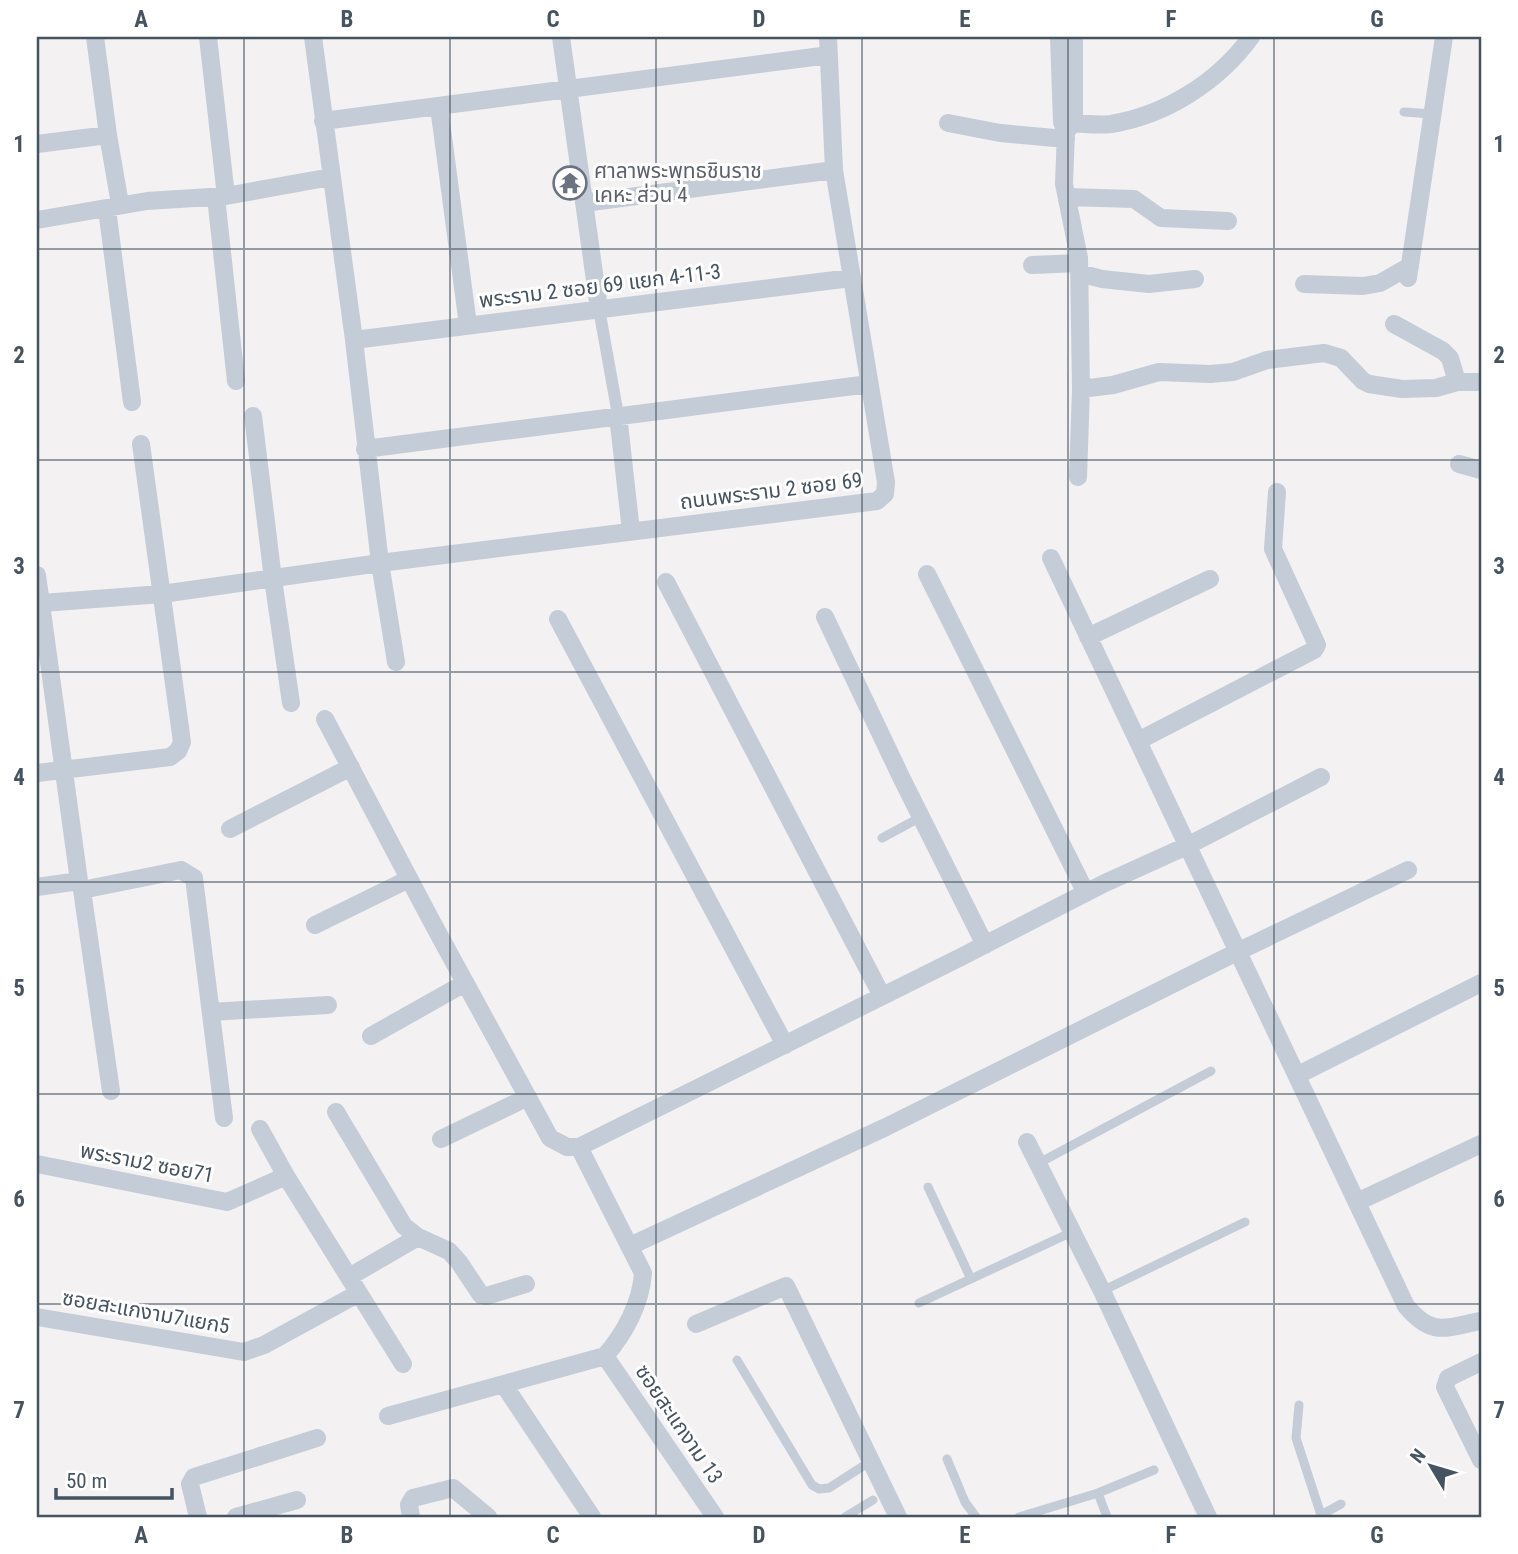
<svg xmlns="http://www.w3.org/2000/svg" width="1518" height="1554" font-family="'Roboto Condensed','Noto Sans Thai',sans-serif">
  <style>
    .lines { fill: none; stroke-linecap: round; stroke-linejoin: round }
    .service { stroke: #c3ccd7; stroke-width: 9 }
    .pedestrian { stroke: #c3ccd7; stroke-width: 12 }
    .minor { stroke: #c3ccd7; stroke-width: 18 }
    .grid { fill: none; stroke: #465360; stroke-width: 2; stroke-opacity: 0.55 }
    .labels { text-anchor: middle; stroke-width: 6; stroke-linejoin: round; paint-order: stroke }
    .worship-label { font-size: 21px; fill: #5b616d; stroke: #fff; text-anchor: start }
    .street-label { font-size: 21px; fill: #465360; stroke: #fff }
    .neatline { fill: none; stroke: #465360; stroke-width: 2.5 }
    .grid-label { font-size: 23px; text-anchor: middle; font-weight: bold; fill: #465360 }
  </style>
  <rect width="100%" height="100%" fill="#f3f1f1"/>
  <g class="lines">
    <path class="service" d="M1404 112 1433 114
      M882 838 921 817
      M1037 1164 1211 1071
      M928 1187 971 1279
      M1102 1291 1245 1222
      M919 1303 1072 1232
      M737 1360 812 1485 819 1489 829 1488 871 1461
      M1299 1405 1296 1438 1321 1515
      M947 1459 965 1502 976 1517
      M1098 1493 1107 1517
      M845 1517 873 1500
      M1019 1517 1098 1493 1154 1470
      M1322 1517 1321 1515 1341 1504"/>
    <path class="pedestrian" d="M599 309 618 415"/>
    <path class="minor" d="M95 37 108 135 120 204
      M208 37 226 196
      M313 37 354 340 380 563 396 662
      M561 37 599 309
      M1059 37 1062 122 1066 131 1064 184 1079 258 1081 389 1078 477
      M439 107 468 325
      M323 121 829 55
      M1062 122C1077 123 1095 126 1111 124 1166 115 1218 82 1251 37
      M948 123 1000 133 1066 139
      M1066 131 1074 123V37
      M37 144 108 135
      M216 197 236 381
      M1067 197 1134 199 1161 218 1228 221
      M584 203 834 170
      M107 209 132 402
      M37 220 147 201 226 196 331 177
      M1032 265 1079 263
      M1079 273 1102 279 1149 284 1195 279
      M1408 278 1444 37
      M1304 284 1363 286 1380 283 1410 266
      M1394 324 1443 351 1450 358 1457 382
      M354 340 851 278
      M1081 389 1113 385 1159 372 1210 374 1233 372 1267 360 1324 353 1341 358 1363 381 1369 384 1402 389 1436 388 1457 382H1481
      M618 415 631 531
      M253 416 273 579 291 703
      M365 449 869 384
      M1459 464 1481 470
      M1051 558 1406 1306C1432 1337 1445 1328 1480 1321
      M927 574 1086 893
      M37 575 79 881 82 890 111 1091
      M666 582 882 996
      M42 603 162 594 380 563 877 501 885 494 886 482 834 170 828 37
      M825 617 902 779 985 945
      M558 619 785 1045
      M1088 637 1210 579
      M325 719 432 922 550 1138 567 1147H579L961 957 1105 883 1189 845 1321 777
      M1138 741 1314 650 1317 645 1273 549 1277 492
      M37 773 170 757 178 751 182 742 141 444
      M230 829 351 767
      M37 887 79 881
      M82 890 181 870 194 878 224 1118
      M315 925 409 879
      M211 1012 328 1005
      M371 1036 465 983
      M1298 1075 1481 983
      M336 1112 404 1226 418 1237 449 1251 459 1262 481 1295 486 1296 526 1284
      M260 1129 286 1176 403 1364
      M441 1139 528 1097
      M1027 1142 1102 1291 1208 1517
      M37 1164 227 1202 286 1176
      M1357 1202 1481 1144
      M630 1246 886 1127 1239 951 1408 870
      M349 1277 418 1237
      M37 1317 244 1352 264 1345 359 1293
      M696 1324 786 1286 898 1517
      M605 1356 715 1517
      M1481 1362 1448 1378 1445 1387 1481 1460
      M504 1385 592 1517
      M388 1416 605 1356C625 1333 641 1303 643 1273L579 1147
      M198 1517 190 1484 194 1477 317 1438
      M236 1517 297 1500
      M411 1517 409 1505 413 1498 453 1488 488 1517"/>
  </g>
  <path class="grid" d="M244 37V1517M450 37V1517M656 37V1517M862 37V1517M1068 37V1517M1274 37V1517M37 249H1481M37 460H1481M37 672H1481M37 882H1481M37 1094H1481M37 1304H1481"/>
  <defs>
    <symbol id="temple-ring" viewBox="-11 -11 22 22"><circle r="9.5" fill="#fff" stroke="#6b7280" stroke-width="1.5"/><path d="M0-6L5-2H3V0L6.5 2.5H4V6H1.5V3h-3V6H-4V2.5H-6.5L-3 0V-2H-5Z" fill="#6b7280"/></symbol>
  </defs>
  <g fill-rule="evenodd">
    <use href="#temple-ring" x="551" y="164" width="38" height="38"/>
  </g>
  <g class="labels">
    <g class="worship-label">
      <text x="594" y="178">ศาลาพระพุทธชินราช<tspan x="594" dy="24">เคหะ ส่วน 4</tspan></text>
    </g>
    <g class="street-label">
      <text transform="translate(600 286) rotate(-7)" y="7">พระราม 2 ซอย 69 แยก 4-11-3</text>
      <text transform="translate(771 491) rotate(-7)" y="7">ถนนพระราม 2 ซอย 69</text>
      <text transform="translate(147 1163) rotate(11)" y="7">พระราม2 ซอย71</text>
      <text transform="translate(146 1312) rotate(10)" y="7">ซอยสะแกงาม7แยก5</text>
      <text transform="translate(679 1424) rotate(56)" y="7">ซอยสะแกงาม 13</text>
    </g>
  </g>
  <rect width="1518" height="1554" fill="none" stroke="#ffffff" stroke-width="77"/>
  <g transform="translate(1431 1466) rotate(308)" stroke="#ffffff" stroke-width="5" paint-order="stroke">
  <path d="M0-5L12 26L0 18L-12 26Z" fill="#465360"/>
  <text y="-10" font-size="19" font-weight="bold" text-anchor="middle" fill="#465360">N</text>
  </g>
  <path d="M56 1488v10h116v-10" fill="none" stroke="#465360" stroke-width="3.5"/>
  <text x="66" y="1488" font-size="21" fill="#465360" stroke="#ffffff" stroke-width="5" paint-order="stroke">50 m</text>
  <rect x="38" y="38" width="1442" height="1478" class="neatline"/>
  <g class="grid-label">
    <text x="141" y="27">A</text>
    <text x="347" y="27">B</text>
    <text x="553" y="27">C</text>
    <text x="759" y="27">D</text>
    <text x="965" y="27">E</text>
    <text x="1171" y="27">F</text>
    <text x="1377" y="27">G</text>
    <text x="19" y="152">1</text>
    <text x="1499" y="152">1</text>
    <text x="19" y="363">2</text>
    <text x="1499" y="363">2</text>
    <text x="19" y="574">3</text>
    <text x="1499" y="574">3</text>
    <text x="19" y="785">4</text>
    <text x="1499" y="785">4</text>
    <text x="19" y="996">5</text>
    <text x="1499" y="996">5</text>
    <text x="19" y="1207">6</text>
    <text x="1499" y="1207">6</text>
    <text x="19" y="1418">7</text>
    <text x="1499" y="1418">7</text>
    <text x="141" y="1543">A</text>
    <text x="347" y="1543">B</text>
    <text x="553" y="1543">C</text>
    <text x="759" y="1543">D</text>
    <text x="965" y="1543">E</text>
    <text x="1171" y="1543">F</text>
    <text x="1377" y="1543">G</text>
  </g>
</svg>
